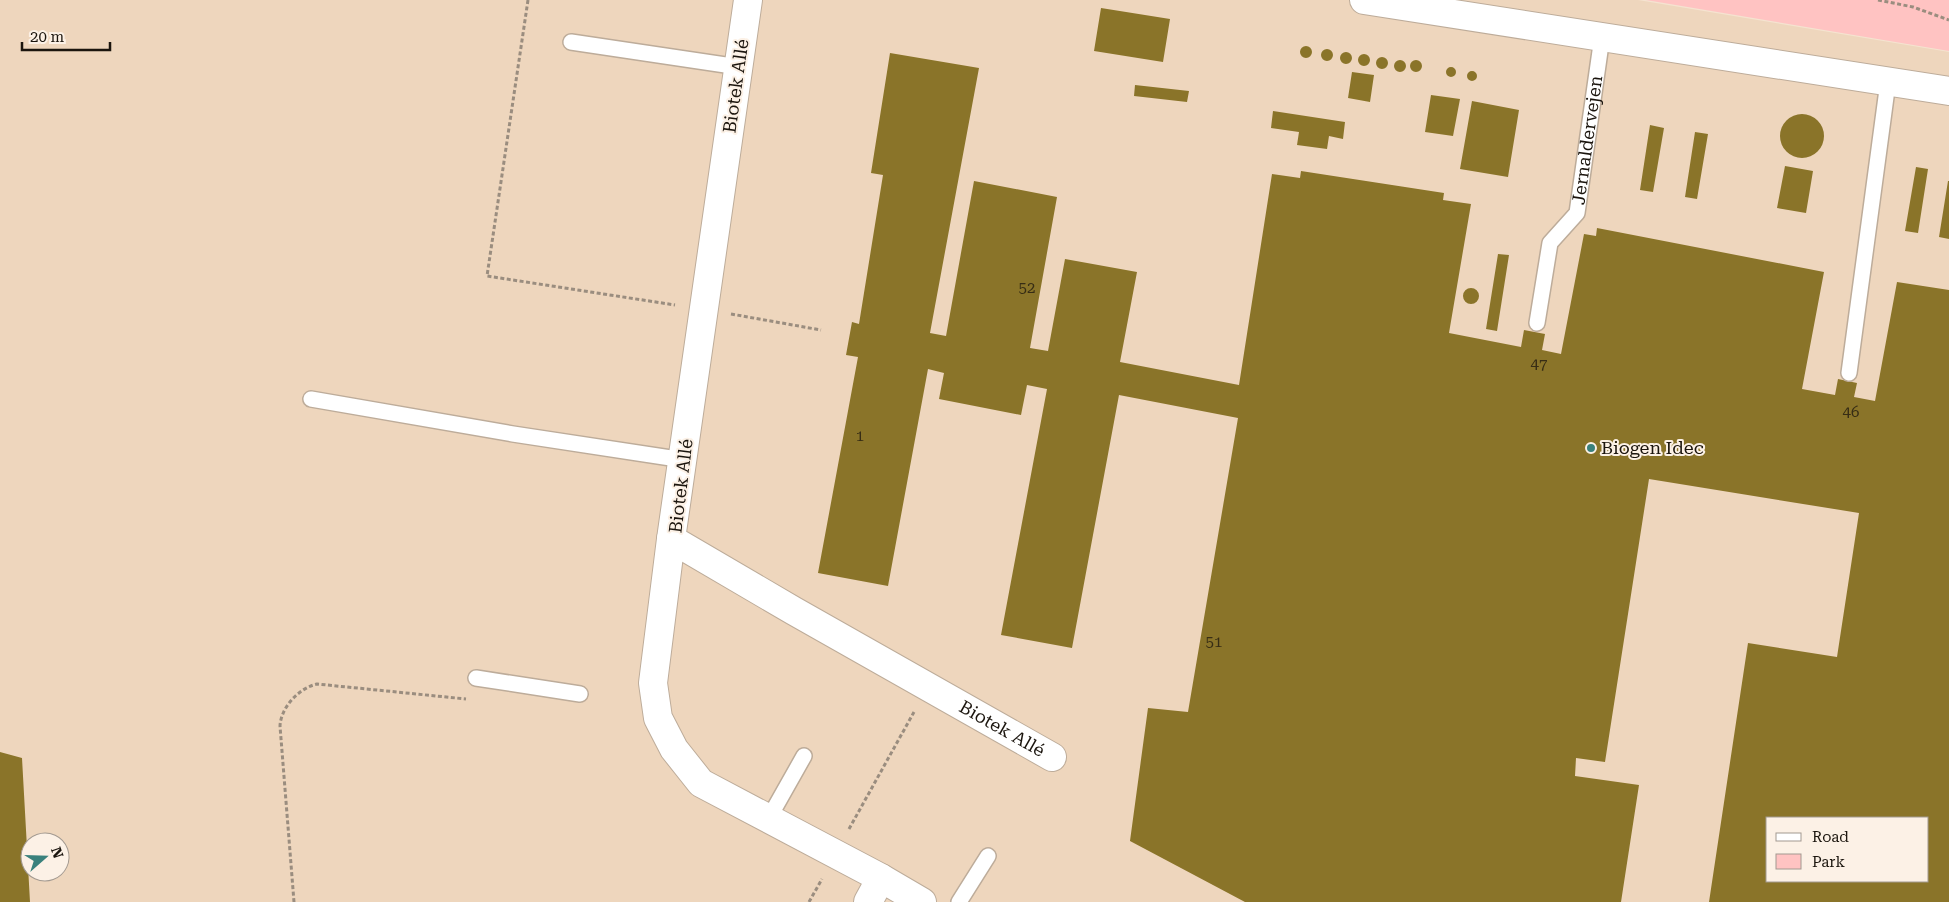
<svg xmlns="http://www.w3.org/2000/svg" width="1949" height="902" font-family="'Roboto Serif',serif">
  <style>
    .built { fill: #eed6bd; fill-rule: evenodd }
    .green { fill: #ffc3c2 }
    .building { fill: #8a7429; fill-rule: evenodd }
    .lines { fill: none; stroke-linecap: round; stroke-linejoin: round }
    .service-casing { stroke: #bdac9a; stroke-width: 18 }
    .minor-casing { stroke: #bdac9a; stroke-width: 30 }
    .path { stroke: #9a8d7f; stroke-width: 3; stroke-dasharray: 4 2.5; stroke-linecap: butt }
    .service { stroke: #fff; stroke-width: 15 }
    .minor { stroke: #fff; stroke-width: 28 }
    .poi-dot { fill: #3a817c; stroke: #fcf1e6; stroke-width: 2 }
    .labels { text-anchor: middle; stroke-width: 4; stroke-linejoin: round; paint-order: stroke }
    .number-label { font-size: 15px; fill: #372d15 }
    .street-label { font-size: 18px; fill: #1b150e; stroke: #fcf1e6 }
    .poi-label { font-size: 18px; fill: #1b150e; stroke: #fcf1e6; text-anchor: start }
  </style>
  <rect width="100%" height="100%" fill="#f5e3d0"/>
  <path class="built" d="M0 0H1638L1949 52V902H0ZM1768 818H1928V881H1768ZM30 842H60V872H30Z"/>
  <path class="green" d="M1646 0H1949V51Z"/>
  <path class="building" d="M1101 8 1170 19 1163 62 1094 51Z
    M1300 52a6 6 0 1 1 12 0a6 6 0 1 1-12 0Z
    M1321 55a6 6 0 1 1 12 0a6 6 0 1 1-12 0Z
    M1340 58a6 6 0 1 1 12 0a6 6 0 1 1-12 0Z
    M890 53 979 68 930 333 946 336 974 181 1057 197 1030 348 1048 351 1065 259 1137 272 1120 362 1239 385 1272 174 1300 178 1301 171 1444 193 1443 200 1471 204 1449 333 1521 347 1524 330 1545 334 1542 350 1561 354 1584 234 1596 236 1597 228 1824 272 1802 389 1835 395 1838 379 1857 383 1854 397 1875 401 1897 282 1949 290V902H1709L1748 643 1837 657 1859 513 1649 479 1605 762 1576 758 1575 776 1639 785 1621 902H1245L1130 841 1148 708 1188 712 1238 418 1119 395 1072 648 1001 635 1047 389 1027 385 1021 415 939 399 944 373 928 369 888 586 818 573 858 357 846 355 852 322 859 324 883 175 871 173ZM1768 818H1928V881H1768Z
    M1358 60a6 6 0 1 1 12 0a6 6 0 1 1-12 0Z
    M1376 63a6 6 0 1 1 12 0a6 6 0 1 1-12 0Z
    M1394 66a6 6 0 1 1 12 0a6 6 0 1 1-12 0Z
    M1410 66a6 6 0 1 1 12 0a6 6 0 1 1-12 0Z
    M1446 72a5 5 0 1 1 10 0a5 5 0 1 1-10 0Z
    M1467 76a5 5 0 1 1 10 0a5 5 0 1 1-10 0Z
    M1352 72 1374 75 1370 102 1348 98Z
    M1135 85 1189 91 1187 102 1134 96Z
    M1431 95 1460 99 1453 136 1425 132Z
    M1472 101 1519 110 1508 177 1460 169Z
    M1273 111 1345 122 1343 139 1329 136 1327 149 1297 145 1299 132 1271 128Z
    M1780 136a22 22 0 1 1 44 0a22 22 0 1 1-44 0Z
    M1650 125 1664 128 1653 192 1640 190Z
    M1695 132 1708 134 1697 199 1685 197Z
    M1785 166 1813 171 1806 213 1777 208Z
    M1916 167 1928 169 1918 233 1905 231Z
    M1948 181H1949V239L1939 237Z
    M1498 254 1509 255 1497 331 1486 329Z
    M1463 296a8 8 0 1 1 16 0a8 8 0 1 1-16 0Z
    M0 752 22 758 30 902H0Z"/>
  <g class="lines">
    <defs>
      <g id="service">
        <path d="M571 42 739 67"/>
        <path id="s1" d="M1537 323 1550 243 1577 213 1602 37"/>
        <path d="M1849 373 1888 82"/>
        <path d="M311 399 513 434 684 460"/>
        <path d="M476 678 580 694"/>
        <path d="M769 818 804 756"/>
        <path d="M959 902 988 856"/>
      </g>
      <g id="minor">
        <path id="s2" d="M748 0 671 539 794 611 1052 757"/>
        <path d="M1364 0 1949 91"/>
        <path d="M671 539 653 683 658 718 674 749 701 783 881 878 922 902"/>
        <path d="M868 902 881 878"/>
      </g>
    </defs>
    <use href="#service" class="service-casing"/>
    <use href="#minor" class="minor-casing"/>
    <path class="path" d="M528 0 487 276 675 305
      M1878 0 1913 7 1949 20
      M731 314 821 330
      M849 829 914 712
      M294 902 280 726C281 707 299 688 317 684L466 699
      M809 902 822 879"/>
    <use href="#service" class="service"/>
    <use href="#minor" class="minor"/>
  </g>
  <circle class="poi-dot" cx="1591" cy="448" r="5"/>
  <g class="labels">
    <g class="number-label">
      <text x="1027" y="293">52</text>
      <text x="1539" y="369">47</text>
      <text x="1851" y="417">46</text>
      <text x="860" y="441">1</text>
      <text x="1214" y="647">51</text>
    </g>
    <g class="street-label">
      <text transform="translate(736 86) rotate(-82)" y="6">Biotek Allé</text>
      <text dy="6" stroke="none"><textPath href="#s1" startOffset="195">Jernaldervejen</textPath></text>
      <text transform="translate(681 486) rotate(-83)" y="6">Biotek Allé</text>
      <text dy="6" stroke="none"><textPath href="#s2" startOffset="926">Biotek Allé</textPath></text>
    </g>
    <g class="poi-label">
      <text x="1601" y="454">Biogen Idec</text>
    </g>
  </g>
  <rect x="1766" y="817" width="162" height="65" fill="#fcf1e6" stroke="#a29990"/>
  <rect x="1776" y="833" width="25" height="8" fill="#ffffff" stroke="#a29990"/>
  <text x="1812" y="842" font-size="15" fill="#1b150e">Road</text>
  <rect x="1776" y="854" width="25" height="15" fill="#ffc3c2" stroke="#a29990"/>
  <text x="1812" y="867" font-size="15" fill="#1b150e">Park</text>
  <g transform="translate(45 857) rotate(70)"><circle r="24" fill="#fcf1e6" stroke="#a29990"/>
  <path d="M0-4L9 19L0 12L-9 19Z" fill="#3a817c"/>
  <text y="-8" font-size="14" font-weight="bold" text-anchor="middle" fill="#1b150e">N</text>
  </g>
  <path d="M22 42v8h88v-8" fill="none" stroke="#1b150e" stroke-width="2.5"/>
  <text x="30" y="42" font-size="15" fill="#1b150e" stroke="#fcf1e6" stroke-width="4" paint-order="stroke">20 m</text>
</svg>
